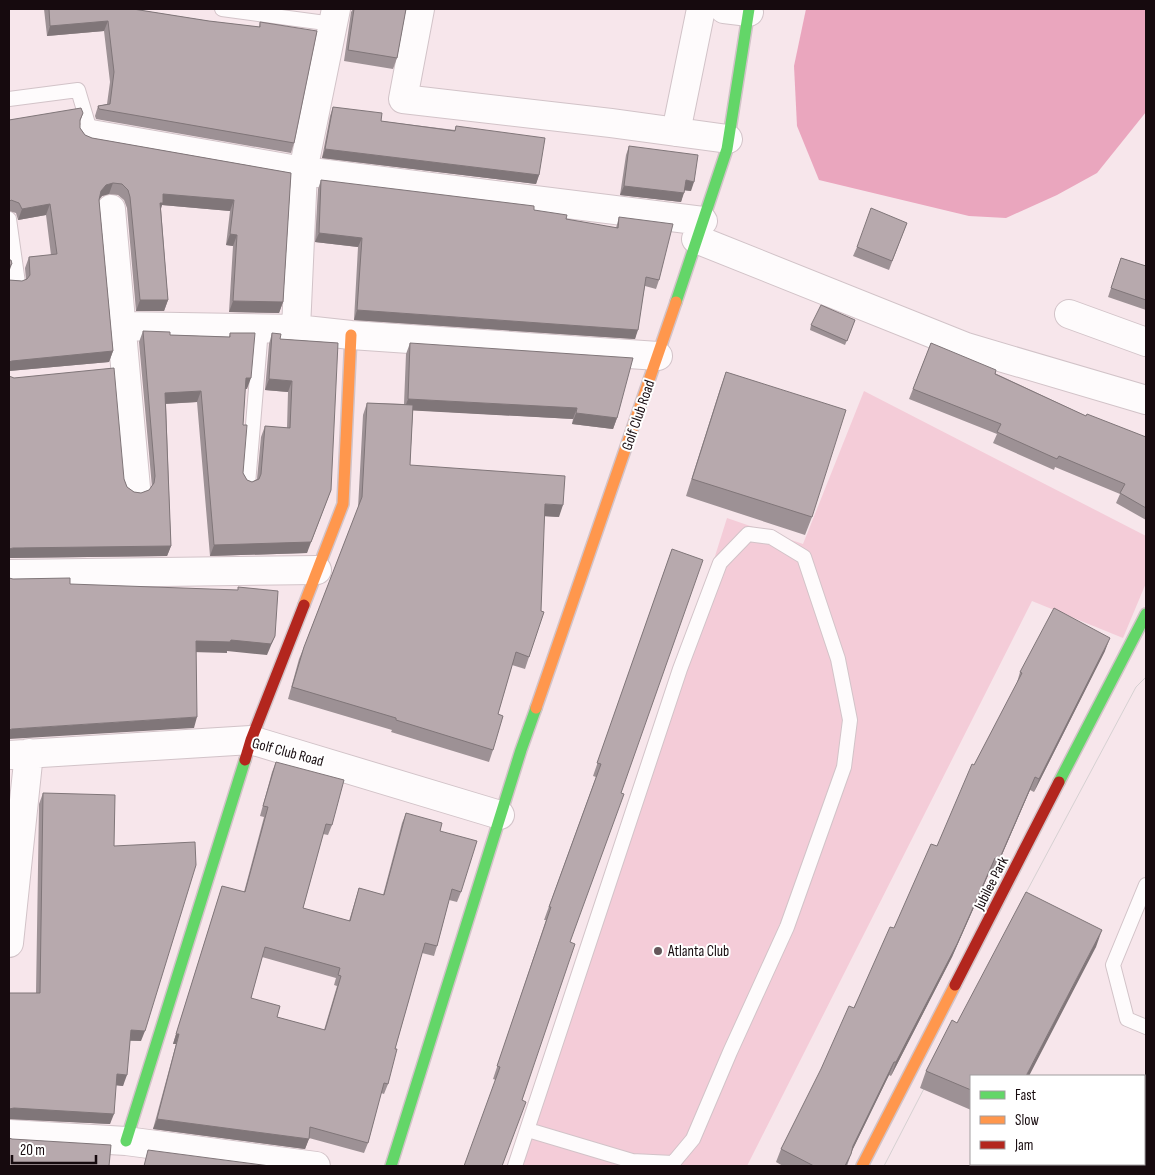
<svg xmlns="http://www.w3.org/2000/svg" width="1155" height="1175" font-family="'Sofia Sans Condensed',sans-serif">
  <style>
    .park { fill: #f4ccd8 }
    .water { fill: #eaa6be }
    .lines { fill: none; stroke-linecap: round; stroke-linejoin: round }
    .lane-casing { stroke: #d2c3c8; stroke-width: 16 }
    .street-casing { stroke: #d2c3c8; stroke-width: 30 }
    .fast-casing { stroke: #d2c3c8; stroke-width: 14 }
    .slow-casing { stroke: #d2c3c8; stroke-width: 14 }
    .jam-casing { stroke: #d2c3c8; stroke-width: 14 }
    .lane { stroke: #fefbfc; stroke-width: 14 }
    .street { stroke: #fefbfc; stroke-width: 28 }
    .fast { stroke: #63d668; stroke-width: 11 }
    .slow { stroke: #ff974d; stroke-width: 11 }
    .jam { stroke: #b3261e; stroke-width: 11 }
    .tram { stroke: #d6d1d2; stroke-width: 1 }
    .wall { fill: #9d9195; fill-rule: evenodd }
    .shaded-wall { fill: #807679 }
    .building { fill: #b7a9ad; stroke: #807679; fill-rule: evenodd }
    .poi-dot { fill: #65575b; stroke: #fff; stroke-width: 2 }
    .labels { text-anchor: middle; stroke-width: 4; stroke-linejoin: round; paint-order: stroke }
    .street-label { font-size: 15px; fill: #160a0e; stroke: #fff }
    .poi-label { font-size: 15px; fill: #160a0e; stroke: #fff; text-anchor: start }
  </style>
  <rect width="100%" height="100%" fill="#f7e6eb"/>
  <path class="park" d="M864 391 1146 536V583L1123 638 1032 601 747 1166H522L557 1059 727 518 803 544Z"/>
  <path class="water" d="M806 9H1146V112L1097 173 1057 195 1006 218 969 216 819 180 797 126 794 66Z"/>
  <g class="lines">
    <defs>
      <path id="lane" d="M222 9 333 24
        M9 99 78 90 91 134
        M9 219 18 283H9
        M248 484 261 329
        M1146 885 1113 965 1127 1019 1146 1027
        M1144 1142H1146
        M515 1166 680 669 720 563 748 534 771 537 804 557 838 659 850 720 844 767 787 927 730 1052 693 1139 673 1163 632 1161 528 1130
        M1011 1166 1030 1164"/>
      <path id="street" d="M420 9 403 99 611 123 728 139
        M724 9 749 12
        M676 132 701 9
        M91 134 303 171 703 221
        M111 209 136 488
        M696 239 966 347 1146 400
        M1069 314 1146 342
        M121 326 296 329 351 335 658 356
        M296 329 303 171 336 9
        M9 574 317 570
        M9 755 251 740 500 815
        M9 943 29 753
        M9 1134 126 1141 316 1166"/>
      <path id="fast" d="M676 302 727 149 749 9
        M1059 782 1146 614
        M126 1141 245 760
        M391 1166 521 750 536 708"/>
      <path id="slow" d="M304 605 343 504 351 335
        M536 708 676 302
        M862 1166 955 985"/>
      <path id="jam" d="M245 760 251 740 304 605
        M955 985 1059 782"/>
    </defs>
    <use href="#lane" class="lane-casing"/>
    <use href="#street" class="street-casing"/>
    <use href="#fast" class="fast-casing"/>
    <use href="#slow" class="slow-casing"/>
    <use href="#jam" class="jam-casing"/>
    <use href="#lane" class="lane"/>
    <use href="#street" class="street"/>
    <use href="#fast" class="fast"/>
    <use href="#slow" class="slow"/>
    <use href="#jam" class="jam"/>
    <path class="tram" d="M1020 904 1136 687 1146 677
      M884 1166 930 1077"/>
  </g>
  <path class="wall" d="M44 9H133L209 21 259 27 260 22 294 143 291 153 96 119 95 116 98 106 107 104 110 82 104 31 47 36Z
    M353 9H406L397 58 393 69 344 61 351 12Z
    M333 107 381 121 455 130 456 126 539 175 536 184 322 158 330 116Z
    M83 113 80 122V128L85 135 92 138 291 173 283 302 279 313 229 312 233 246 226 245 230 211 162 205 161 209 168 300 164 311H136L127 208 124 200 118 195 109 194 102 196 99 200 113 351 109 362 9 371V280L22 281 26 280 25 268 29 257 51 255 46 215 18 220 16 213 9 211V120Z
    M629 146 691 191 684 190 681 202 620 195 626 155Z
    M321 180 534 210 566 219 616 228 619 217 659 280 656 289 645 286 635 339 354 320 358 247 315 242 318 189Z
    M907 223 889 270 853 256 857 247Z
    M1121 258 1146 266V310L1108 297Z
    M855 320 845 345 810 330 811 325Z
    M143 331 170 335 229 337 230 333 247 389H245L243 425V473L247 480 252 482 257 479 261 437 265 426 287 428 288 392 265 390 269 344 272 333 280 339 338 343 307 553 210 556 197 402 166 404 171 546 167 556 9 558 124 479 127 487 134 492 141 493 149 490 152 487 139 342Z
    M410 343 617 418 613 429 572 424 573 419 413 410 410 465 559 517 545 516 529 657 525 669 512 665 498 714 493 750 489 762 391 732 392 730 288 699 299 659 304 647 358 508 363 415 367 403 404 404 406 354Z
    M931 343 1086 416 1146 437V520L1116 503 1120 494 1055 467 1054 470 993 443 997 434 909 399Z
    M726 372 812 517 805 535 686 496 720 389Z
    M672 549 570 942 502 1166 496 1080 493 1079 546 920H544L596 777 593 776Z
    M1105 651 1034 792 1030 790 994 873 990 871 952 957 891 1076 889 1075 852 1151 847 1166H783L776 1162 781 1149 937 846 974 765 1016 686 1020 672Z
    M276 762 332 825 328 835 323 834 303 908 349 921 359 888 383 895 402 823 406 813 440 831 461 892 457 902 449 900 437 946 434 956 422 953 395 1049 388 1084 384 1094 381 1093 368 1143 364 1153 309 1138 305 1149 153 1129 176 1044H173L219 896 222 886 244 892 264 817 260 816 272 772ZM262 957 336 978 334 985 337 986 324 1030 277 1017 251 998Z
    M43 793 114 846 141 1041H130L123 1086 116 1085 110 1124 9 1119V993H36L39 804Z
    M1096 947 971 1076V1110L920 1088 926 1071 957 1023Z"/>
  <path class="shaded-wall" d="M108 21 104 31 47 36 50 26Z
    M325 149 539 175 536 184 322 158Z
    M686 180 694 182 691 191 682 190Z
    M113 183 109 194 102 196 97 202 101 191 106 185Z
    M624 186 684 193 681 202 620 195Z
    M163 194 234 200 230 211 162 205 159 214H156Z
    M50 204 46 215 18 220 22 209Z
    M319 233 362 238 358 247 315 242Z
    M230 234 237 235 233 246 226 245Z
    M12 264 9 272V266Z
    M140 300H168L164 311H136Z
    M233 301 283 302 279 313 229 312Z
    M357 310 638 330 635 339 354 320Z
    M113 351 109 362 9 371V362L12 361Z
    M246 378H251L247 389 242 388Z
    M269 379 292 381 288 392 265 390Z
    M201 391 197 402 161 404 165 393Z
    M408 399 577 408 573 419 404 410Z
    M576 413 617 418 613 429 572 424Z
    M331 490 307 553 210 556 214 545Z
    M545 504 563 505 559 517 541 516Z
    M171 546 167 556 9 558V549L13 548Z
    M275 636 267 655 227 651V653L192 652 196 641 231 640Z
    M1110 638 1105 651 1034 792 1039 779Z
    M197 717 194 728 9 739V730L12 729Z
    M1035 777 1030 790 994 873 999 860Z
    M995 858 990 871 952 957 891 1076 896 1062Z
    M1102 930 1096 947 1029 1076H1026Z
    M131 1030 145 1031 141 1041 127 1040Z
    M176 1034H179L176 1044H173Z
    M894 1062 889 1075 848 1159 853 1146Z
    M117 1074 127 1075 123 1086 113 1085Z
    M14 1108 114 1114 110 1124 9 1119V1109Z
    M157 1119 309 1139 305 1149 153 1129Z"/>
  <path class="building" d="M49 9H133L209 21 260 27V22L317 31 294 143 99 109 98 106 110 104 114 72 108 21 50 26Z
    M354 9H406L397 58 348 50Z
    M333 107 382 113 381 121 455 131 456 126 545 138 539 175 325 149Z
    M81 108 83 113 80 120V128L85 135 92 138 291 173 283 302 233 301 237 235 230 234 234 200 163 194V203H160L168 300H140L130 197 128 190 122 184 113 183 106 185 101 191 99 200 113 351 12 361 9 362V280L22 281 27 279 30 275 29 257 57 254 50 204 22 209 19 203 11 200 9 202V120Z
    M629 146 698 155 694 182 686 180 684 193 624 186Z
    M321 180 534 206V210L567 215 566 219 618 228 619 217 673 224 659 280 646 277 638 330 357 310 362 238 319 233Z
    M871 208 907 223 892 261 857 247Z
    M1121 258 1146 266V300L1111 288Z
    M9 260H11L12 264 9 266Z
    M821 305 855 320 847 341 811 325Z
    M143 331 170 332V335L230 337V333H255L251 378H246L243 425H247L243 473 247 480 252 482 259 479 261 474 265 426 290 428 292 381 269 379 272 333 281 334 280 339 338 343 331 490 311 542 214 545 201 391 165 393 171 546 13 548 9 549V376L14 378 114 368 124 479 127 487 134 492 141 493 149 490 154 483 155 476Z
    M410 343 633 358 617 418 576 413 577 408 408 399Z
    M931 343 996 370 995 374 1086 416 1087 414 1146 437V508L1120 493 1125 484 1059 456 1057 459 997 432 1001 424 913 389Z
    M726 372 846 410 812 517 692 479Z
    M367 403 413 405 410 465 565 476 563 505 545 504 541 611 544 612 529 657 516 652 498 714 503 716 493 750 396 720V718L292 687 304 647 362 497Z
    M672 549 703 560 621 793 624 794 570 942 575 944 522 1100 526 1102 502 1166H464L500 1067 497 1066 551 907H549L601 764 597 763Z
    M9 578 13 579 70 578V584L238 590V587L278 591 275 636 271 644 231 640 230 642 196 641 197 717 12 729 9 730Z
    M1054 608 1110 638 1039 779 1035 777 999 860 995 858 957 944 896 1062H894L853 1146 851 1154 845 1166H814L781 1149 821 1069 849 1006 854 1008 890 927 894 928 931 844 937 846 972 764 974 765 1022 673 1020 672Z
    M276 762 344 780 332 825 326 824 303 908 350 921 359 888 384 895 406 813 442 823 440 831 477 841 461 892 452 889 437 946 425 943 395 1049H397L388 1084 384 1083 368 1143 310 1127 309 1139 157 1119 179 1034H176L222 886 245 892 268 807 263 806ZM265 947 340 968 338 975 341 976 325 1030 277 1017 280 1006 251 998Z
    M43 793 115 795 114 846 195 842 196 865 145 1031 131 1030 127 1075 117 1074 114 1114 14 1108 9 1109V993H40Z
    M1026 892 1102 930 1026 1076H971V1090L926 1071 952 1020 957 1023Z
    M9 1138 12 1139 111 1145 109 1166H9Z
    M148 1150 270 1166H144Z"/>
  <circle class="poi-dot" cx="658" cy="951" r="5"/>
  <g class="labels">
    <g class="street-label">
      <text transform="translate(638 415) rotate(-71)" y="5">Golf Club Road</text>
      <text transform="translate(288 752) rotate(15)" y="5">Golf Club Road</text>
      <text transform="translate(991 883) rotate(-63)" y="5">Jubilee Park</text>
    </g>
    <g class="poi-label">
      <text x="668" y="956">Atlanta Club</text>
    </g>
  </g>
  <rect width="1155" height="1175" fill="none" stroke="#160a0e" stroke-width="20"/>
  <rect x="970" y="1075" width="175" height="90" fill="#ffffff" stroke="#a29d9f"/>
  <rect x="980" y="1091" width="25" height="8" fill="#63d668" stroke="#a29d9f"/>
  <text x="1015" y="1100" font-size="15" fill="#160a0e">Fast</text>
  <rect x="980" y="1116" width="25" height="8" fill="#ff974d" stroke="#a29d9f"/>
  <text x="1015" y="1125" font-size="15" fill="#160a0e">Slow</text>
  <rect x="980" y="1141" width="25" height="8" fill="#b3261e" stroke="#a29d9f"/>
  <text x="1015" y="1150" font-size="15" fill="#160a0e">Jam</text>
  <path d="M12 1155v8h84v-8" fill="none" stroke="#160a0e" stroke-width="2.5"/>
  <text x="20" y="1155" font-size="15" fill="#160a0e" stroke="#ffffff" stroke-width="4" paint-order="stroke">20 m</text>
</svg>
